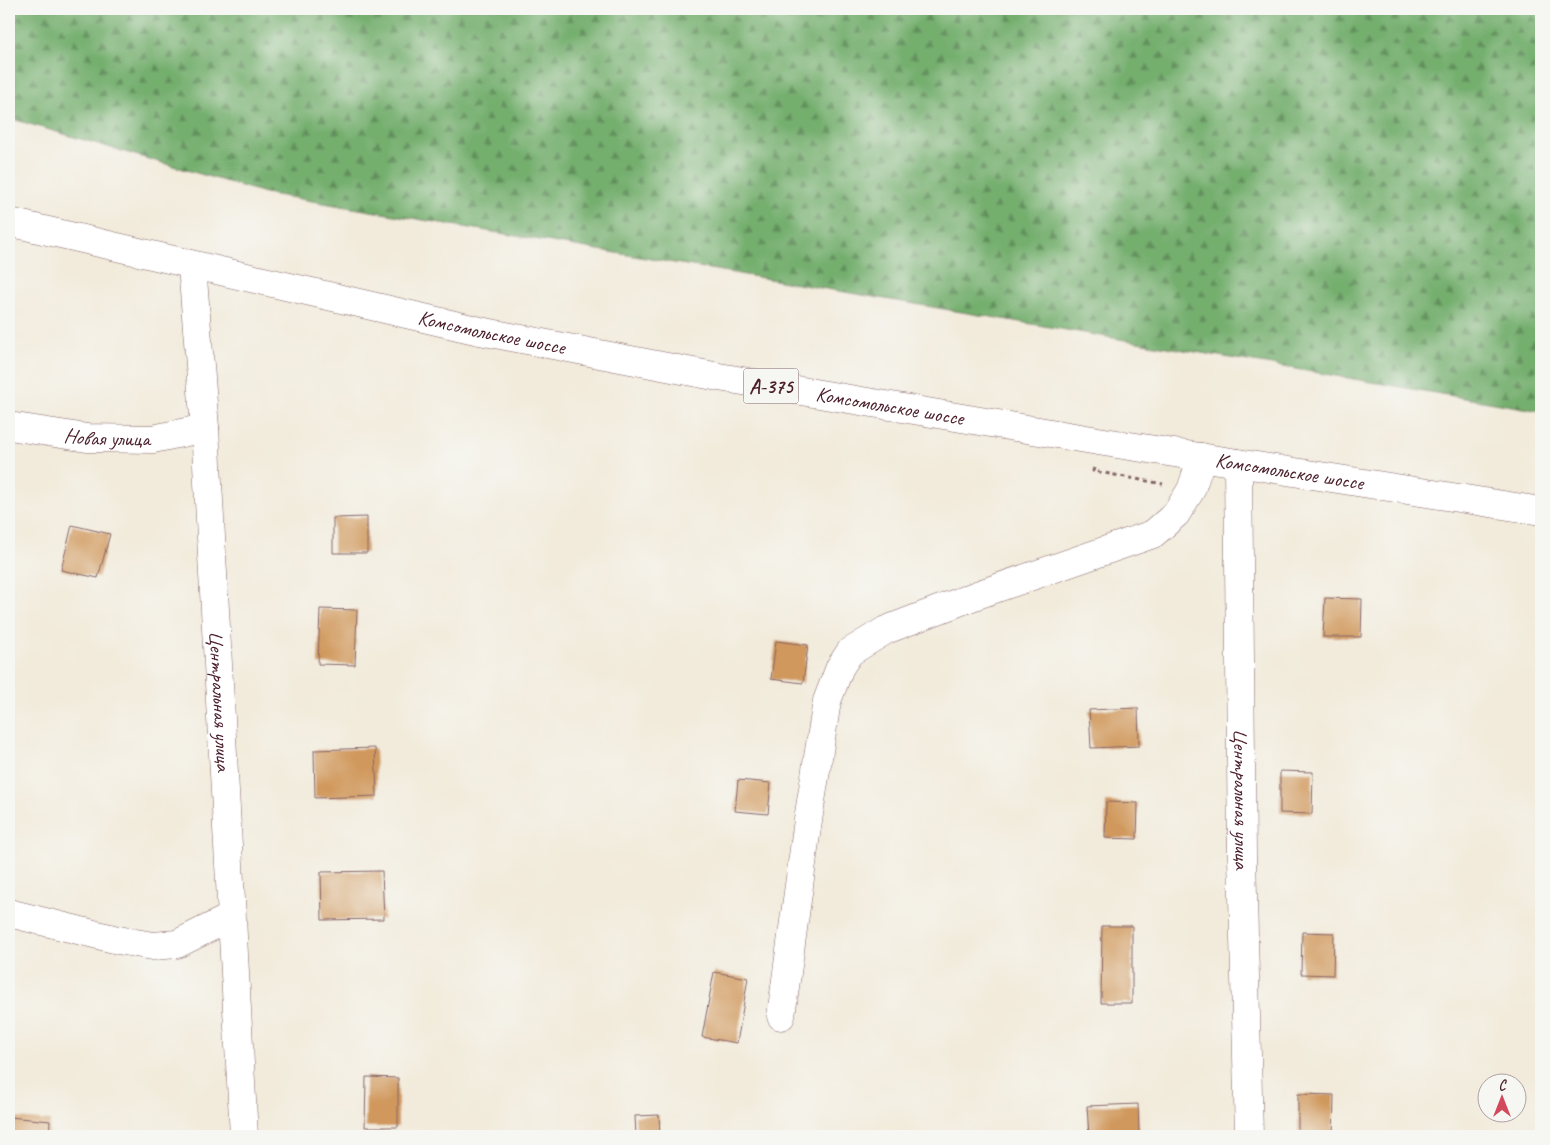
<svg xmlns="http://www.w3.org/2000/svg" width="1550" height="1145" font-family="Caveat,sans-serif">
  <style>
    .forest { fill: url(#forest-firs); stroke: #5f674c }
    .building { fill: #d0985c }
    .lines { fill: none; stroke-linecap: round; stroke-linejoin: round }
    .minor-casing { stroke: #856669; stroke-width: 29 }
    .highway-casing { stroke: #856669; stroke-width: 29 }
    .path { stroke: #856669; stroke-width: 3; stroke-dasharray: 4 4; stroke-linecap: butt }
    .minor { stroke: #fff; stroke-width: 28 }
    .highway { stroke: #fff; stroke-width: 28 }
    .labels { text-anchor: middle; stroke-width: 4; stroke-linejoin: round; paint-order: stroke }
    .shield { fill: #f6f6f2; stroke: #7e6067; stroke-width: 1 }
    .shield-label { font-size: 20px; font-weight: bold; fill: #4a1f2b }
    .street-label { font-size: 21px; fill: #4a1f2b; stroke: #f6f6f2 }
  </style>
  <defs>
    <pattern id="forest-firs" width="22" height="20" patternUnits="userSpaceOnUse" patternTransform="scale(1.25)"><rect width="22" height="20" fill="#74af6e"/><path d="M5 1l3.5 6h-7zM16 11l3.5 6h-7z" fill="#618e5b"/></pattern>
  </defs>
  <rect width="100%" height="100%" fill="#f6f6f2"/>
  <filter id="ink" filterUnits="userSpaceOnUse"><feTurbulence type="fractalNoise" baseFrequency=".02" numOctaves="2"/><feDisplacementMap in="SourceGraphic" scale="10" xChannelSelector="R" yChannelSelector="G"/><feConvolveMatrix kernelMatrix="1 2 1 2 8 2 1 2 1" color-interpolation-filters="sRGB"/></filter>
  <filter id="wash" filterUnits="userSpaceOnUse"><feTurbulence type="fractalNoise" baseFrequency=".0096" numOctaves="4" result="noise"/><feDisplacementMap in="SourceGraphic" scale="20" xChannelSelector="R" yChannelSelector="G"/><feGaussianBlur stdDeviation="1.12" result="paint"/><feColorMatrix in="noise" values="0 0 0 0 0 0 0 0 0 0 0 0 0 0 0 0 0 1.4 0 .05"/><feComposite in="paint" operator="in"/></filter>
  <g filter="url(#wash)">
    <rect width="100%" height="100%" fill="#f2ebdb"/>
    <path class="forest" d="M9 9H1541V411L265 193 9 118Z"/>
    <g id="blocks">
      <path class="building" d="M367 517V553H333V518Z
        M72 525 110 534 98 578 61 570Z
        M1325 598 1362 599 1361 637H1323Z
        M320 609 357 610 355 665 318 664Z
        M776 641 808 645 803 683 771 679Z
        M1138 708 1139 746 1091 748 1089 710Z
        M375 748 377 796 315 798 314 750Z
        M1280 771 1313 772 1312 814 1280 813Z
        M738 780 771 783 768 814 735 811Z
        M1106 802 1138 803 1137 839 1105 838Z
        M382 871 384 919 322 920 321 872Z
        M1102 926H1132V1003H1101Z
        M1302 932 1334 933 1333 975 1301 974Z
        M714 972 748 978 737 1043 702 1037Z
        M366 1077 398 1078V1127H365Z
        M1298 1094 1334 1095 1333 1136H1298Z
        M1138 1104 1139 1136H1089L1087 1106Z
        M659 1115 660 1136H636L635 1116Z
        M9 1117 50 1121 49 1136H9Z"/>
    </g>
  </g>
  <g filter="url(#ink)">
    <use href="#blocks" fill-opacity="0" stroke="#856669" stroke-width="1"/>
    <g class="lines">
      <defs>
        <g id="minor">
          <path id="s1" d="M192 266 205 428 244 1136"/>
          <path id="s2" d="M9 426 87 438 153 439 205 428"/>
          <path id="s3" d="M1238 463 1242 856 1249 1136"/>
          <path d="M9 913 118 940 153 946 177 944 231 917"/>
          <path d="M781 1016 808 820 827 701 840 667 850 652 886 630 977 595 1153 534 1176 514 1191 490 1202 457"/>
        </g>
        <g id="highway">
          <path id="s4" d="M9 222 480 331 719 377 1098 441 1541 511"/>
        </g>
      </defs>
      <use href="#minor" class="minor-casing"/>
      <use href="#highway" class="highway-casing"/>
      <path class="path" d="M1094 468 1093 471 1163 484"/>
      <use href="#minor" class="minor"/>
      <use href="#highway" class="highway"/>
    </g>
  </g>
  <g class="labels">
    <rect class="shield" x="743.5" y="368.5" width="55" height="35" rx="4"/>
    <g class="shield-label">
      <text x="771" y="393">А-375</text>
    </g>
    <g class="street-label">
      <text dy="7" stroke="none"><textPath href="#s4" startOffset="495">Комсомольское шоссе</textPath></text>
      <text dy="7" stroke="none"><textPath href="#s4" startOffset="900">Комсомольское шоссе</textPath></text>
      <text dy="7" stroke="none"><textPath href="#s2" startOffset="99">Новая улица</textPath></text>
      <text dy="7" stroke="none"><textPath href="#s4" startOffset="1305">Комсомольское шоссе</textPath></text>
      <text dy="7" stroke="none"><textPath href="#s1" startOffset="436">Центральная улица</textPath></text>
      <text dy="7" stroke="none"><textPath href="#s3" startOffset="336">Центральная улица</textPath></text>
    </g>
  </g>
  <rect width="1550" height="1145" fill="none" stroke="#f6f6f2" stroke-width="30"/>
  <g transform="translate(1502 1098)"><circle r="24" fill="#f6f6f2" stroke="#b1a0a2"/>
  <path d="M0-4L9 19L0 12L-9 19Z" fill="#d1495b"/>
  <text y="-8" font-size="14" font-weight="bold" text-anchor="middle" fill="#4a1f2b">С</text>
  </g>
</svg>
